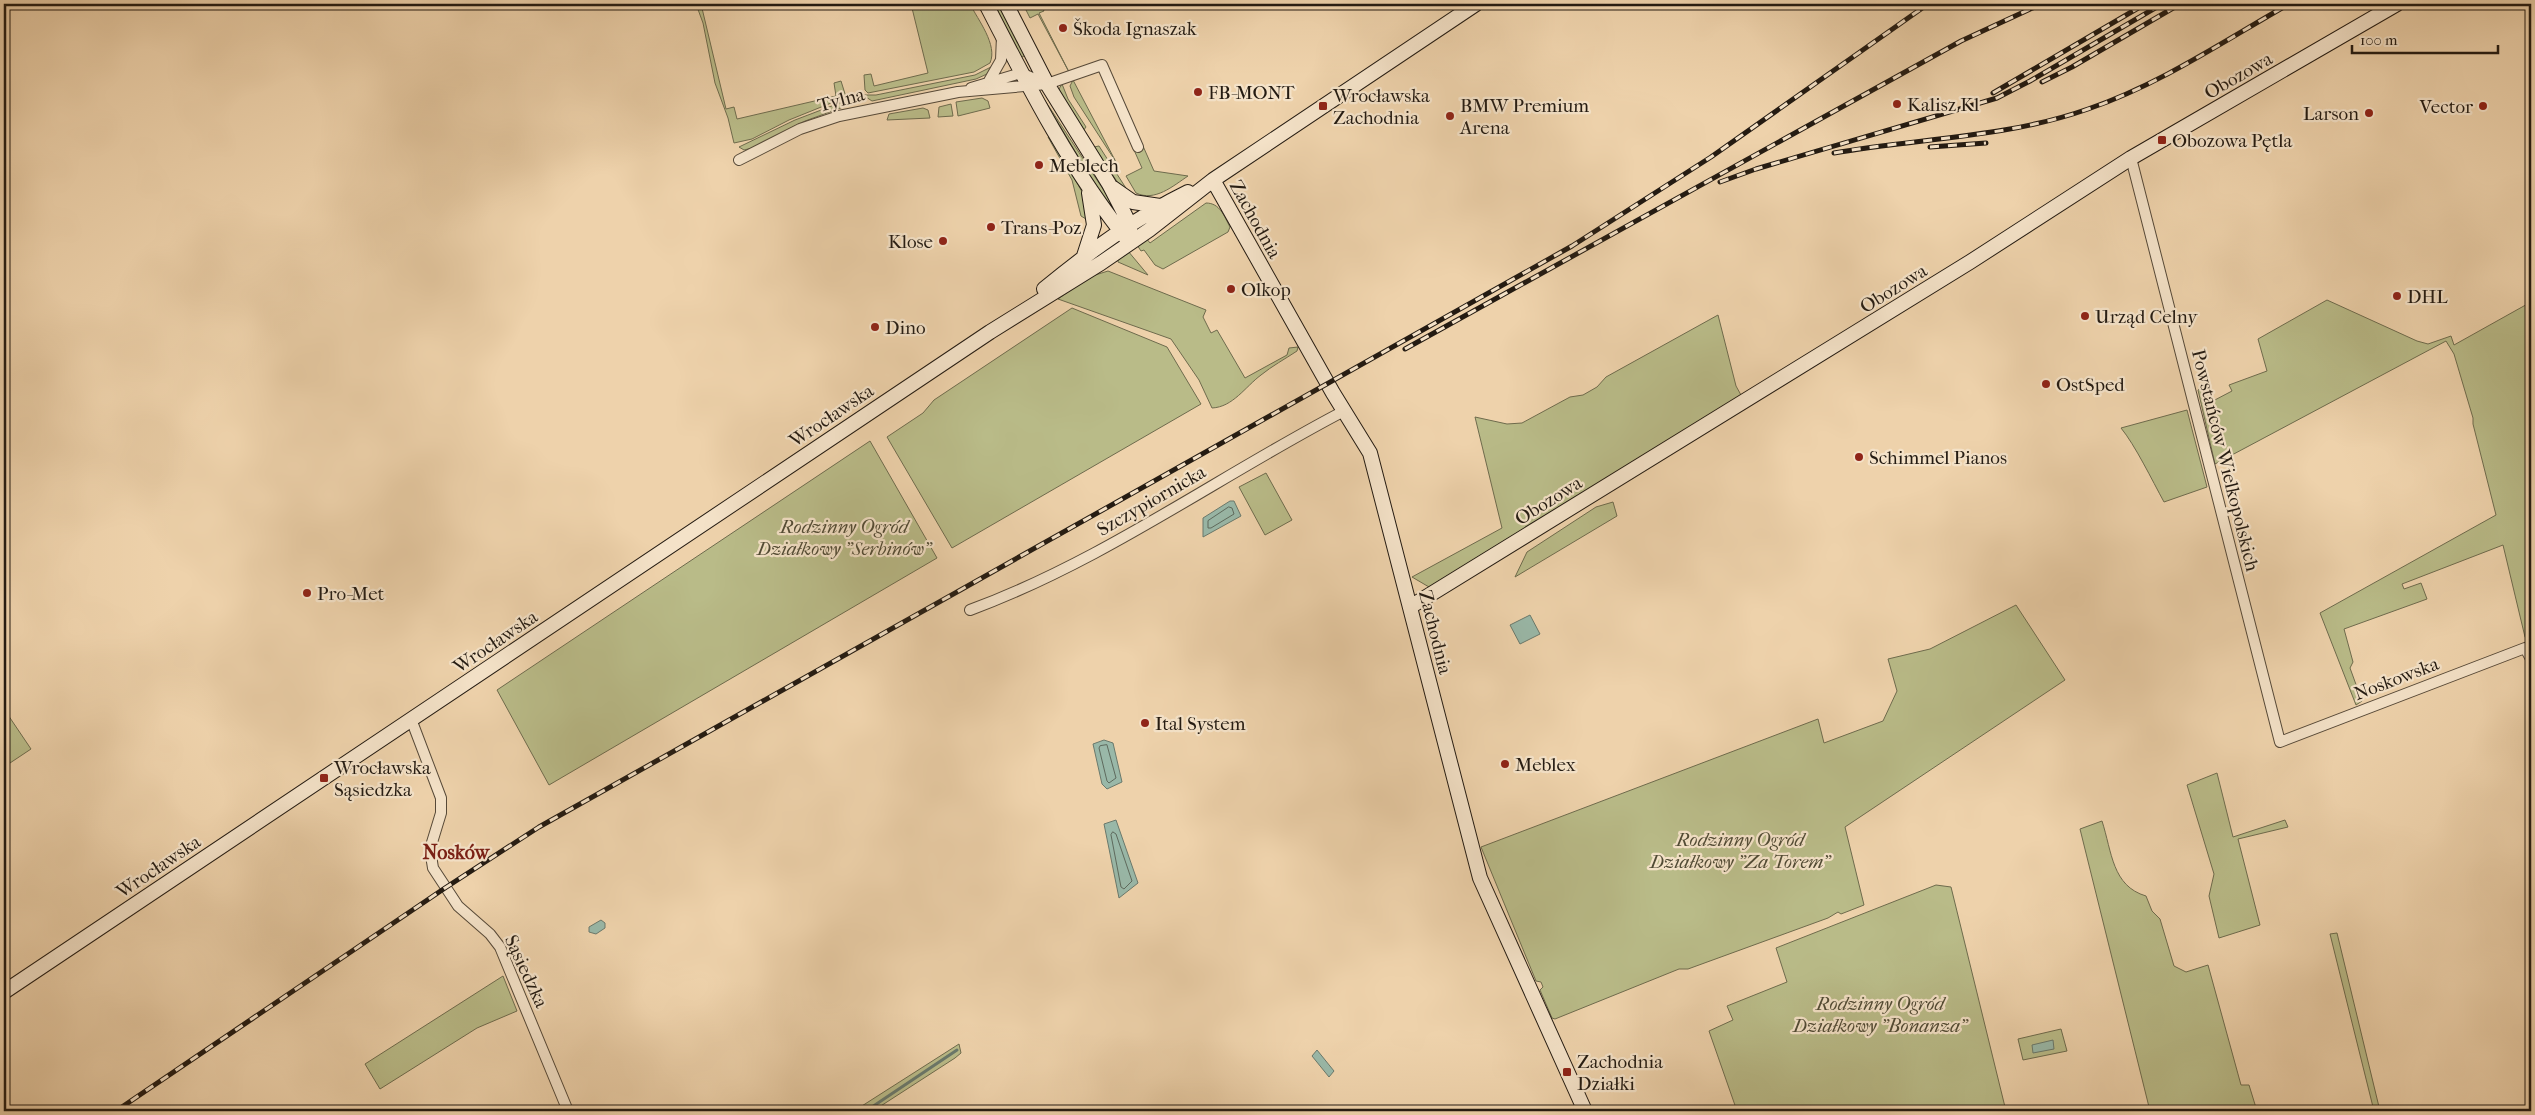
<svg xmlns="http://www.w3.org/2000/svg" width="2535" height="1115" font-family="'IM FELL French Canon',serif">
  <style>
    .green { fill: #b9bb88; stroke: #6e6b4d }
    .water { fill: #99b8a8; stroke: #6a796c }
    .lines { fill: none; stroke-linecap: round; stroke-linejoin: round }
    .shore { stroke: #5e6a5d; stroke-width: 1 }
    .stream { stroke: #6a796c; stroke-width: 3 }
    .street-casing { stroke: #564938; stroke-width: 12 }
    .secondary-casing { stroke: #241b12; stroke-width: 16 }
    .street { stroke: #f4e2c8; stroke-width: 10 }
    .secondary { stroke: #f4e2c8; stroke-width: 14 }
    .rail-casing { stroke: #241b12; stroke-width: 5 }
    .rail { stroke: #f4e2c8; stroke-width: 3; stroke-dasharray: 9; stroke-linecap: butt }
    .poi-dot { fill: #8f2418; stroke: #f4e2c8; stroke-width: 2 }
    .labels { text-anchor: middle; stroke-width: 4.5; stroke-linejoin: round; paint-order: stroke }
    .poi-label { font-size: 19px; fill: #241b12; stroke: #f4e2c8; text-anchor: start }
    .street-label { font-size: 19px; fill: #241b12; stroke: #f4e2c8 }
    .park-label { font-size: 19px; font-style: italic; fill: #514b35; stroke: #f4e2c8 }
    .neighbourhood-label { font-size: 20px; font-weight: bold; fill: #7a1f14; stroke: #f4e2c8 }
  </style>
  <rect width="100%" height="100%" fill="#eed2ab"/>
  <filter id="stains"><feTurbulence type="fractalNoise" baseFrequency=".004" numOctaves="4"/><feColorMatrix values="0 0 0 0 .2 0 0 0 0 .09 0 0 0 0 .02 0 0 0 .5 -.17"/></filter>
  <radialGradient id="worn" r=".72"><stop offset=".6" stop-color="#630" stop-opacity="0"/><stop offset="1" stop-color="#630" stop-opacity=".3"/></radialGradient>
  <path class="green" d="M696 4H701L726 109 734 107 737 119 836 96 834 83 841 81 846 97 789 120 752 139 734 143 728 118 715 83 703 23Z
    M911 4H970C978 20 998 45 990 63L974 72 868 93 865 90 864 75 871 74 874 86 928 73Z
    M992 4H1000L1026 55 1020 58Z
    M1023 4H1041L1044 11 1039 13 1069 72 1038 14 1030 18Z
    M991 67H993L987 74 976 79 872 101 863 95H876L975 75Z
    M1073 80 1116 162 1074 97 1070 86Z
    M1062 84 1068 99 1086 127 1083 131 1060 94 1059 89Z
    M982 98 988 101 990 108 958 116 956 102Z
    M850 99 846 106 805 121 752 148 744 150 739 147 795 120Z
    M1044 99 1116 209 1111 212Z
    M951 104 953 116 938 117 939 107Z
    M923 108 928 110 930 118 887 120 889 114Z
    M1048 137 1052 139 1085 197 1086 219 1081 216 1072 180Z
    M1099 146 1131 196 1120 186 1094 147Z
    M1143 146 1154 171 1188 176C1173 186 1155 202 1136 193L1126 176 1142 168 1134 150Z
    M1206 203C1220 203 1224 216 1230 227L1228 232 1163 269 1155 265 1144 250 1141 251 1137 245 1146 238 1150 243Z
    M1128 251 1148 275 1118 262V260Z
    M1108 271 1206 310 1203 317 1211 333 1217 330 1245 378 1287 355 1289 348 1298 347 1297 351C1285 359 1272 366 1261 375 1245 387 1233 407 1212 408L1199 380 1171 339 1058 299 1089 277Z
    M2327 300 2417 341 2428 344 2451 336 2454 345 2531 302V640L2528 641 2525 637 2503 545 2402 584 2404 589 2421 583 2427 599 2344 629 2353 662 2350 668 2362 701 2356 705 2320 613 2496 515 2473 424V418L2454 354 2446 341 2215 464 2198 390 2205 385 2211 402 2232 391 2229 385 2267 371 2258 339Z
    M1072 308 1167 347 1201 404 952 548 887 437 923 413 934 400Z
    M1718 315 1736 386 1741 395 1429 587 1412 577 1502 528 1475 417 1507 424 1522 423 1570 397 1583 395 1597 387 1606 377Z
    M2187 410 2207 487 2164 502C2152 480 2135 445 2121 428Z
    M870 441 937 558 549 785 497 690Z
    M1266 473 1292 520 1265 535 1239 487Z
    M1613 502 1617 516 1515 577 1527 552 1596 507Z
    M2016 605 2065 680 1845 827 1864 905 1841 914 1838 912 1828 918 1688 969H1679L1555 1019 1552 1018 1540 990 1543 987 1541 982 1536 981 1481 847 1818 719 1824 743 1883 721 1897 691 1888 659 1930 649Z
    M4 709 31 749 4 767Z
    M2217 773 2233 837 2285 820 2288 827 2238 839 2260 925 2219 938 2209 896 2214 874 2187 785Z
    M2102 821C2112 852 2112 886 2146 896L2152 911 2160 919 2174 966 2186 972 2208 965 2241 1085H2249L2257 1111H2150L2080 829Z
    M1936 885 1951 887 2006 1111H1737L1709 1031 1733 1020 1727 1006 1787 982 1776 948Z
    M2337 933 2380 1111H2374L2330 934Z
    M503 976 517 1011 477 1028 380 1089 365 1064Z
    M2061 1029 2067 1051 2023 1060 2018 1039Z
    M959 1044 961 1053 955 1058 873 1111H854Z"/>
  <path class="water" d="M1230 501H1234L1241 516 1203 537V518Z
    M1530 615 1540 634 1520 644 1510 625Z
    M1104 740 1113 743 1122 782 1107 789 1102 784 1093 744Z
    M1116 820 1138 883 1119 898 1104 824Z
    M601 920 605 923V928L596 934 589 932V927Z
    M2053 1040 2054 1049 2033 1053 2032 1045Z
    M1317 1050 1334 1071 1329 1077 1312 1056Z"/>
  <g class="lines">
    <path class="shore" d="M1229 507 1232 508 1234 514 1211 528H1208V521Z
      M1107 745 1116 778 1109 783 1107 781 1099 748 1100 746Z
      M1113 832 1116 834 1132 881 1124 889 1121 887 1111 835Z"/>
    <path class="stream" d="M866 1111 957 1050"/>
    <defs>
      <path id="street" d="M989 81 1001 60 1002 36
        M971 88 1021 73 1047 84
        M2131 158 2280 742 2525 648 2531 659
        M739 160 800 129 839 116 958 92 1047 84 1102 65 1138 147
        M970 610C1103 561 1219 476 1344 411
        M411 719 441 798V813L430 849 433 868 458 906 490 934 500 947 568 1111"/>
      <path id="secondary" d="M986 4C1028 86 1071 171 1130 243
        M1006 4 1047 84 1109 184 1123 211 1130 225V243
        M1213 180 1333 393 1370 453 1480 878 1585 1111
        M1113 188 1133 202 1160 206
        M1084 256 1094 225 1089 193
        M1044 289C1089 252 1135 218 1188 192
        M1410 607 1970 262 2131 158 2397 4
        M4 992 990 332 1101 263 1149 230 1213 180 1476 4"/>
    </defs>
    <use href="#street" class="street-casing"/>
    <use href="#secondary" class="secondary-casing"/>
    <use href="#street" class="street"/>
    <use href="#secondary" class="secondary"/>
    <defs>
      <path id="rail" d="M2042 82 2072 67 2180 4
        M1993 93 2145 4
        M1930 147 1986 143
        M1834 153C1919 138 2006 138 2088 109 2159 85 2224 41 2289 4
        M1720 182 1756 169 1997 98 2030 81 2162 4
        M1405 349 1961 41 2041 4
        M116 1111 445 888 539 827 1572 246 1711 157 1928 4"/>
    </defs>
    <use href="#rail" class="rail-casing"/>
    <use href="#rail" class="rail"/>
  </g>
  <g class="poi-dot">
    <circle cx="1063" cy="28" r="5"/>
    <circle cx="1198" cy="92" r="5"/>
    <circle cx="1897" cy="104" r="5"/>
    <rect x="1318" y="101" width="10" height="10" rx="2.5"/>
    <circle cx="2483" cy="106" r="5"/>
    <circle cx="2369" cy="113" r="5"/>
    <circle cx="1450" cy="116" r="5"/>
    <rect x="2157" y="135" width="10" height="10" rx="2.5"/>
    <circle cx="1039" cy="165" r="5"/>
    <circle cx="991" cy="227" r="5"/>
    <circle cx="943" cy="241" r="5"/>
    <circle cx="1231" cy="289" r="5"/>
    <circle cx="2397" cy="296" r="5"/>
    <circle cx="2085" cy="316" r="5"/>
    <circle cx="875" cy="327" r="5"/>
    <circle cx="2046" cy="384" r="5"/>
    <circle cx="1859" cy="457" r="5"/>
    <circle cx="307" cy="593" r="5"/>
    <circle cx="1145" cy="723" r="5"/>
    <circle cx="1505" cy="764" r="5"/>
    <rect x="319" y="773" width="10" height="10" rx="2.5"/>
    <rect x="1562" y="1067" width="10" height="10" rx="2.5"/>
  </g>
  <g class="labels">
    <g class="poi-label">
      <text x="1073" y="35">Škoda Ignaszak</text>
      <text x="1208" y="99">FB-MONT</text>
      <text x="1333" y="102">Wrocławska<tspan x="1333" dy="22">Zachodnia</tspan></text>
      <text x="1907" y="111">Kalisz Kl</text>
      <text x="1460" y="112">BMW Premium<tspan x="1460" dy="22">Arena</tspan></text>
      <text x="2473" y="113" text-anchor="end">Vector</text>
      <text x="2359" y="120" text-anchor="end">Larson</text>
      <text x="2172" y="147">Obozowa Pętla</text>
      <text x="1049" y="172">Meblech</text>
      <text x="1001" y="234">Trans-Poz</text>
      <text x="933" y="248" text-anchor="end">Klose</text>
      <text x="1241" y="296">Olkop</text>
      <text x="2407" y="303">DHL</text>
      <text x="2095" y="323">Urząd Celny</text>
      <text x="885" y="334">Dino</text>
      <text x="2056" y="391">OstSped</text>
      <text x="1869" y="464">Schimmel Pianos</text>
      <text x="317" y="600">Pro-Met</text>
      <text x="1155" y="730">Ital System</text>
      <text x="1515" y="771">Meblex</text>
      <text x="334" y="774">Wrocławska<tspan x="334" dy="22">Sąsiedzka</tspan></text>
      <text x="1577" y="1068">Zachodnia<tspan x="1577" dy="22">Działki</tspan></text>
    </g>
    <g class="street-label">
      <text transform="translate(2238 75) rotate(-30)" y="7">Obozowa</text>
      <text transform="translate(841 99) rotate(-15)" y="7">Tylna</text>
      <text transform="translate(1256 219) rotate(61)" y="7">Zachodnia</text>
      <text transform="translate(1893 288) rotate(-32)" y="7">Obozowa</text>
      <text transform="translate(831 415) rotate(-34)" y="7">Wrocławska</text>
      <text transform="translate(2226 460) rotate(76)" y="7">Powstańców Wielkopolskich</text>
      <text transform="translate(1151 500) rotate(-30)" y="7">Szczypiornicka</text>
      <text transform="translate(1548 500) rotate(-32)" y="7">Obozowa</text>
      <text transform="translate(1436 632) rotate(76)" y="7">Zachodnia</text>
      <text transform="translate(495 641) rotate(-34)" y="7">Wrocławska</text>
      <text transform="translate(2396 678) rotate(-21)" y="7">Noskowska</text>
      <text transform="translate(158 866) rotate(-34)" y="7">Wrocławska</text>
      <text transform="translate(527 971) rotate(65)" y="7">Sąsiedzka</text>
    </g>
    <g class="park-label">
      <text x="844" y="533">Rodzinny Ogród<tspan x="844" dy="22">Działkowy "Serbinów"</tspan></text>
      <text x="1740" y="846">Rodzinny Ogród<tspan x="1740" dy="22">Działkowy "Za Torem"</tspan></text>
      <text x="1880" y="1010">Rodzinny Ogród<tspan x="1880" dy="22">Działkowy "Bonanza"</tspan></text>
    </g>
    <g class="neighbourhood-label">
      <text x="456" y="859">Nosków</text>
    </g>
  </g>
  <rect width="2535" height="1115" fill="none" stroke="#eed2ab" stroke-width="20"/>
  <rect x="5" y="5" width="2525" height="1105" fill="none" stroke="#241b12" stroke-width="2.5"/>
  <rect x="10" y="10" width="2515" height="1095" fill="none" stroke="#241b12"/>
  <path d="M2352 45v8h146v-8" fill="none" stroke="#241b12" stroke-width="2.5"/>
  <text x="2360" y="45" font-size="15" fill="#241b12" stroke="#f4e2c8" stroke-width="4" paint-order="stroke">100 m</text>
  <rect width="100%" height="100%" filter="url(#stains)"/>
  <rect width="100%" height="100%" fill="url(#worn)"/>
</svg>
